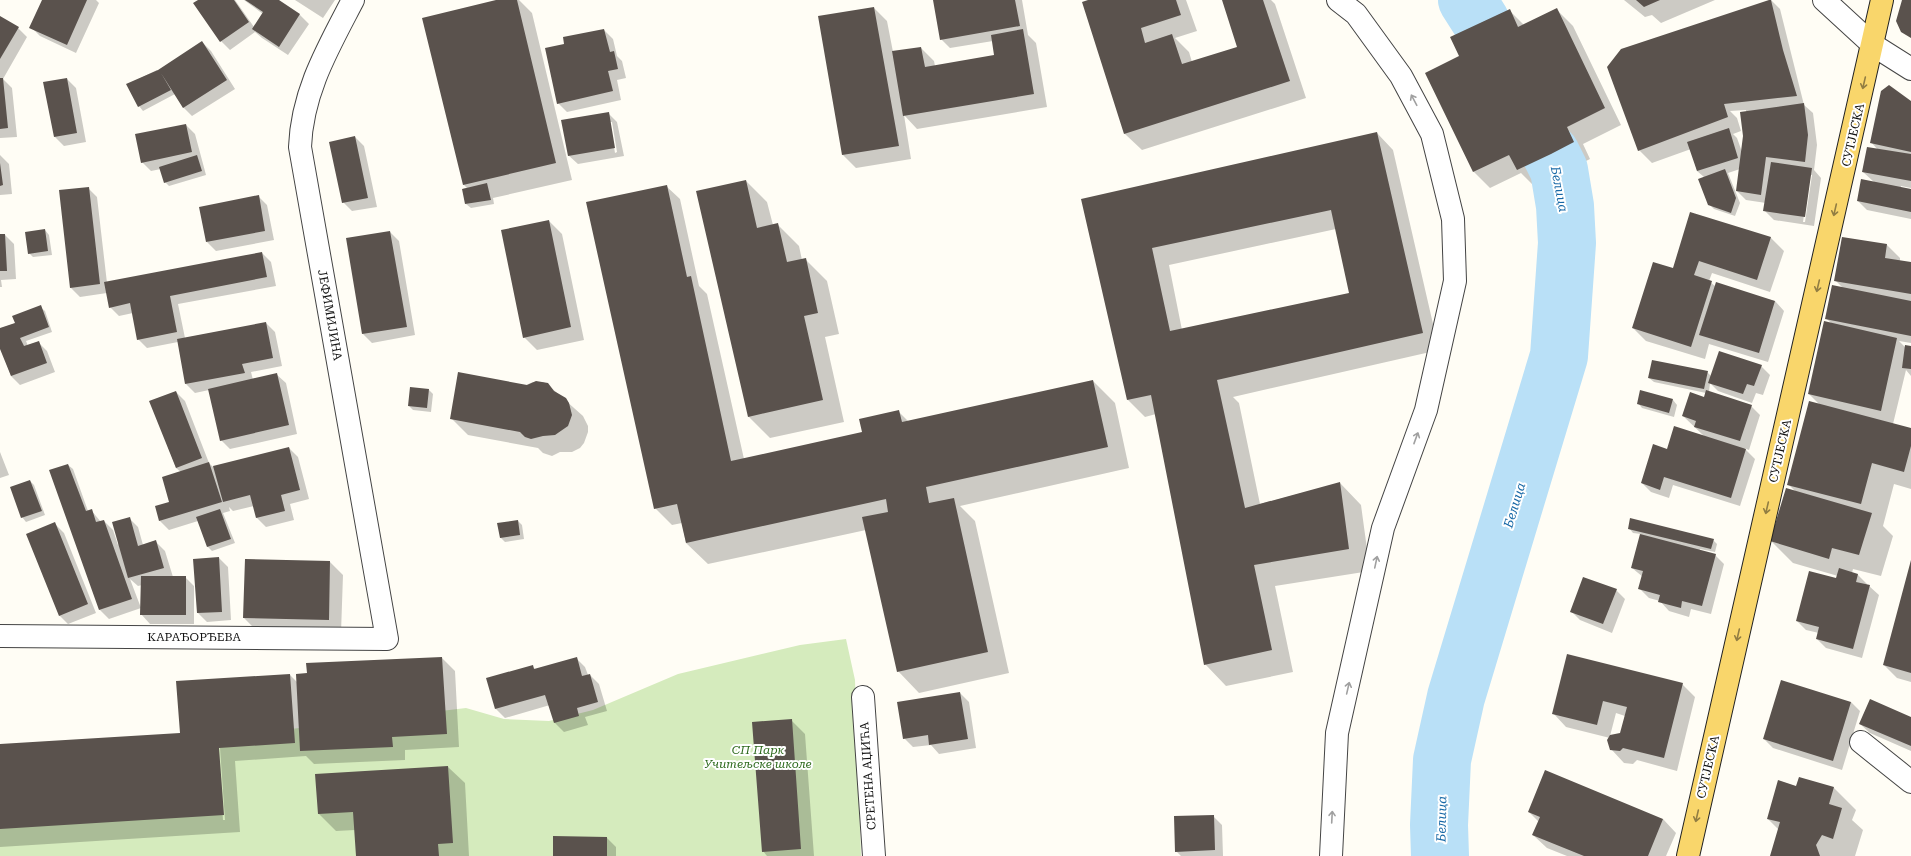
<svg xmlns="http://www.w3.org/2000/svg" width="1911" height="856" font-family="'Roboto Serif',serif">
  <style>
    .green { fill: #d5ebbd }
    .shadow { fill: #0003; fill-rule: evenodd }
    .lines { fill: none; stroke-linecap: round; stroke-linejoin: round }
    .river { stroke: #b9e0f7; stroke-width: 58 }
    .building { fill: #5a524d; fill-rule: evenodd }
    .minor-casing { stroke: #444; stroke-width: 24 }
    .major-casing { stroke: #222; stroke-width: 24 }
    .minor { stroke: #fff; stroke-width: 22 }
    .major { stroke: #f9d66b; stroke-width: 22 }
    .oneway { stroke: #917d42 }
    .oneway2 { stroke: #a0a0a0 }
    .labels { text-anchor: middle; stroke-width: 4; stroke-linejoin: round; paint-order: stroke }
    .street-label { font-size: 12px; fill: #111; stroke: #fff }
    .park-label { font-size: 12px; font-style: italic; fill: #2f6b1f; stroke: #fff }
    .water-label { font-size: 13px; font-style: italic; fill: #1768a6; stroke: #fff }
  </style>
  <rect width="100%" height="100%" fill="#fffdf5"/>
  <path class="green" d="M846 639 855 680 861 856H0V782L266 732 466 708 504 719 549 721 593 710 678 674 800 645Z"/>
  <path class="shadow" d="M43 0H96L99 3 76 53 40 36 31 27Z
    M200 0H235L254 27 263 14 244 0H277L300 15 309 24 288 55 262 38 255 32 230 50 221 41Z
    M295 0H335L323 18Z
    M500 0H519L532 13 572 180 493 198 494 204 471 208 466 204 463 189 467 188 464 185Z
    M934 0H1022L1028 35 1036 43 1047 107 917 129 904 115 911 159 856 168 843 155 819 17 874 8 887 21 893 52 921 48 934 61 935 66 995 56 993 41 950 48 941 39Z
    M1092 0H1186L1197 31 1175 38 1189 52 1192 62 1238 48 1223 0H1271L1275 4 1306 98 1142 150 1125 134 1083 3Z
    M1624 0H1715L1661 23 1652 15 1645 17Z
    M1771 0 1780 9 1804 105 1813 113 1817 145 1814 170 1821 178 1814 226 1774 220 1765 211 1766 203 1746 200 1737 191 1740 169 1728 173 1740 203 1735 216 1714 209 1709 204 1704 177 1697 171 1691 149 1652 163 1639 150ZM1746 110V112L1742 152 1737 138 1733 134 1741 131 1737 118 1730 111ZM1810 175H1812L1805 222H1803Z
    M1556 9 1573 26 1621 125 1583 144 1590 159 1568 170 1534 186 1521 173 1490 188 1474 172 1426 73 1461 56 1509 10 1524 25Z
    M0 17 18 28 27 37 3 79 12 88 17 137 0 138Z
    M604 30 613 39 617 56 622 61 626 78 617 80 621 100 567 112 558 103 566 44Z
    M202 42 211 51 235 89 192 116 183 107 175 94 143 111 139 106 128 84 157 70 162 75Z
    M67 79 76 88 86 142 64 146 55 137Z
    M1911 102V188L1901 186V188L1911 190V219L1867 210 1858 201 1874 182 1863 172 1878 150 1871 142Z
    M608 113 617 122 624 156 578 164 568 155ZM610 122H612L617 152 615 153Z
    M186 125 195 134 206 175 169 186 165 182 161 169 151 171 142 162Z
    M1377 133 1393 150 1439 350 1233 397 1239 403 1260 504 1340 483 1361 505 1370 571 1275 586 1293 672 1226 686 1205 664 1156 414 1145 417 1128 400 1082 200ZM1336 229 1351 294 1182 330 1169 265Z
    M355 137 364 146 377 207 352 211 343 202Z
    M0 155 9 164 12 194 0 195Z
    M746 181 767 202 773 225 777 224 799 246 802 260H806L827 281 839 334 825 337 844 422 770 438 749 417Z
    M666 186 680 199 699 286 707 294 744 459 863 433 898 411 909 422 1093 381 1115 403 1129 468 960 506 975 521 1009 673 919 693 898 671 866 530 708 564 686 543 682 523 672 525 655 508Z
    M88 188 97 197 107 283 262 253 271 262 276 286 178 304 185 338 266 323 275 332 282 366 251 372 253 380 276 374 286 383 297 434 230 449 221 440 209 390 195 393 186 384 178 342 147 348 138 339 133 313 119 316 110 307 107 293 80 297 71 288Z
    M258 196 267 205 274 240 216 251 207 242Z
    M549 221 562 234 584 340 537 350 524 337Z
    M45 230 49 235 52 255 33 257 29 253Z
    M390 232 399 241 415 335 372 343 363 334Z
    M0 235H5L14 244 16 279 1 280 2 287H0Z
    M1771 238 1784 251 1770 292 1712 273 1709 281 1715 286 1775 301 1784 311 1768 362 1709 344 1705 359 1646 341 1633 328 1673 269Z
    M1842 238 1887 245 1900 258V261L1911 263V343L1899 341 1905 347H1911V376L1906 370 1893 424 1911 429V489L1894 484 1883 526 1893 536 1881 576 1853 569 1852 573 1858 575 1867 584 1866 586H1869L1879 595 1862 658 1826 648 1817 639 1819 633 1806 630 1797 621 1837 579 1838 576 1793 563 1771 541 1796 492 1789 485 1820 405 1809 394 1832 324 1826 318 1843 288 1836 281Z
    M40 307 45 311 52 332 26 341 28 346 38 342 47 351 55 372 20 385 11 376 0 346V329L16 323Z
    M1761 366 1770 375 1763 395 1756 393 1752 403 1718 391 1710 383 1709 392 1751 406 1760 415 1749 450 1744 448 1755 459 1740 506 1673 485 1669 498 1651 492 1642 483 1705 437 1683 416 1705 398 1706 393 1654 382 1649 378 1707 372 1711 376Z
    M533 382H543L547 384 583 416 588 426V432L584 443 580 448 572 452H560L552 456 543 453 538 448 468 435 451 418Z
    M429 390 433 394 431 412 413 410 409 406Z
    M176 392 185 401 209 463 213 467 289 448 298 457 309 499 290 504 294 520 266 527 257 518 254 506 233 511 229 507 230 511 223 513 235 543 212 551 208 547 198 521 169 530 160 521 171 503 181 472 176 468 151 401Z
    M1673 400 1677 405 1674 417 1642 408 1638 403Z
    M0 452 9 475 0 478Z
    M68 465 73 469 88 511 91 510 101 522 104 521 113 530 118 545 129 518 138 527 143 545 156 542 165 551 173 577H185L194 586V624H150L141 614 142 585 138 586 130 579 141 608 109 619 100 610 50 471Z
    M30 481 34 485 45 515 26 522 22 517Z
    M518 521 522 525 524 539 505 542 500 537Z
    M55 524 64 533 96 613 68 624 59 615Z
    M1629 528 1713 540 1717 544 1715 552 1700 549 1699 551 1715 555 1724 564 1711 614 1691 609 1689 617 1669 611 1660 601 1649 598 1640 589 1643 577 1632 568 1641 534 1633 533Z
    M219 558 228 567 231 620 207 622 198 613Z
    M330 562 343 575 341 633 257 631 244 618Z
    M1911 562V682L1897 678 1884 665Z
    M1616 590 1625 599 1612 633 1580 620 1571 611Z
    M1568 655 1682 684 1695 697 1677 771 1637 760 1633 764 1624 763 1611 749 1610 738 1566 727 1553 713ZM1616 713 1625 716 1621 734 1610 736Z
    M442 658 455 671 459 747 405 750V760L314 764 306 756 235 761 240 832 0 847V745L181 734 290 675 297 682ZM218 748H220L225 820H223Z
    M576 658 585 667 588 675H590L599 684 607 711 585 717 588 725 564 732 555 723 550 705 505 718 496 709 488 679 532 666 536 670Z
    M960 693 969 702 976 748 939 754 931 745 913 747 904 738Z
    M1851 702 1860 711 1842 770 1773 748 1764 739Z
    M1911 718V751L1870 733 1860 724Z
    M791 720 805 734 814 856H767L763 851Z
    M448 767 465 783 469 856H357L355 830 336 831 319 814 316 775Z
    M1799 778 1834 788 1856 810 1852 820 1863 830 1855 856H1772L1779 830 1768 819 1797 787Z
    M1529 812 1663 819 1676 833 1666 856H1567L1547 848 1533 835 1539 822Z
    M1213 816 1222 825 1223 856H1181L1176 851Z
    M607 838 616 847V856H554Z"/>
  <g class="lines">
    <path class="river" d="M1467 0 1481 22
      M1440 856 1439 825 1442 760 1456 697 1559 356 1567 243 1565 206 1559 170 1551 154"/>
  </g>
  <path class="building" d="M42 0H87L67 45 29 28Z
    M198 0H234L249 22 220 42 193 3Z
    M245 0H279L300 14 279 47 252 29 263 12Z
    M496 0H517L556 163 463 185 422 18Z
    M933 0H1015L1020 26 940 40Z
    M1088 0H1176L1181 15 1141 28 1145 43 1172 34 1182 64 1237 47 1222 0H1263L1290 81 1124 134 1082 2Z
    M1636 0H1660L1644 7Z
    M1769 0H1771L1783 50 1797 96 1724 104 1728 117 1638 151 1607 67 1621 49Z
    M1902 0H1911V38L1901 32 1896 21Z
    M874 7 899 146 842 155 818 16Z
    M1557 8 1605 108 1567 127 1574 142 1551 154 1517 170 1509 155 1473 172 1425 73 1459 56 1450 37 1510 9 1518 27Z
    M0 16 19 27 0 59Z
    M604 29 610 52 614 51 618 69 608 71 613 91 557 104 545 48 564 44 563 37Z
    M1023 29 1034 94 903 116 892 51 921 47 925 67 994 55 991 35Z
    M202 41 227 80 183 108 161 73 171 90 138 107 126 84 158 70Z
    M0 78H3L8 128 0 129Z
    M67 78 77 133 54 137 43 82Z
    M1889 85 1911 101V152L1870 143 1881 91Z
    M1804 103 1808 135 1805 162 1766 157 1761 195 1736 191 1743 136 1740 112Z
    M609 112 615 148 568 156 561 120Z
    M186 124 192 152 141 163 135 134Z
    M1729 128 1738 158 1697 171 1687 142Z
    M1377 132 1423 333 1217 380 1245 508 1340 482 1349 549 1254 565 1272 650 1204 665 1151 395 1127 400 1081 199ZM1331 210 1349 293 1170 331 1152 248Z
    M355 136 368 198 342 203 329 142Z
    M1867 147 1911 154V181L1862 172Z
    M197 155 202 171 164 183 159 167Z
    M1771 162 1812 168 1805 217 1763 211Z
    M0 163 3 185 0 186Z
    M1725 169 1736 198 1731 213 1708 205 1698 179Z
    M1861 179 1911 189V212L1857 201Z
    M746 180 757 228 778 223 787 262 806 258 818 313 804 316 823 400 748 417 696 191Z
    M487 183 491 200 465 204 462 189Z
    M667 185 687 277 691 276 731 461 862 432 859 419 899 410 902 422 1093 380 1108 447 926 487 929 503 954 498 988 652 897 672 862 517 888 512 886 499 686 543 677 504 654 509 586 202Z
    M89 187 100 284 70 288 59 190Z
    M259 195 265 231 206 242 199 207Z
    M1690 212 1771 237 1757 280 1699 261 1694 275 1712 281 1691 347 1632 328 1653 262 1673 268Z
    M549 220 571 327 523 338 501 230Z
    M45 229 48 251 28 254 25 232Z
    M390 231 407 327 362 334 346 238Z
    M0 234H5L7 271H0Z
    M1842 237 1887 244 1885 258 1911 262V294L1834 281Z
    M262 252 267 277 170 296 177 332 137 340 130 303 109 308 104 282Z
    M1716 282 1775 301 1759 353 1699 335Z
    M1832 285 1911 301V336L1825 319Z
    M41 305 49 327 20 338 24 346 39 341 47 363 11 376 0 349V328L15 323 12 316Z
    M1824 321 1897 338 1881 411 1808 394Z
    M266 322 273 358 242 364 245 373 185 384 177 339Z
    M1905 345 1911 346V369L1902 368Z
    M1719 351 1762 365 1754 386 1747 384 1743 394 1708 383Z
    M1652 360 1708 371 1704 389 1648 378Z
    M458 372 527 385 536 381 548 383 554 391 566 398 569 403 572 415 568 426 555 435 543 436 531 439 525 437 520 432 450 419Z
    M277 373 289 425 220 441 208 389Z
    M410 387 429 389 427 408 408 406Z
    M1640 390 1673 399 1669 413 1637 404Z
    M1706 390 1752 405 1740 441 1694 427 1696 421 1682 416 1690 392 1704 397Z
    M176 391 202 458 176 468 149 401Z
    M1809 401 1911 428V446L1904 472 1872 463 1861 504 1787 485Z
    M1674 426 1746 449 1731 498 1664 477 1660 490 1641 483 1653 444 1667 449Z
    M289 447 300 490 281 495 285 511 256 518 250 495 223 502 213 466Z
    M209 462 222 502 159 521 155 506 169 502 162 477Z
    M68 464 86 511 92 509 96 522 104 520 132 599 99 610 49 470Z
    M30 480 42 511 21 518 10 487Z
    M1786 488 1872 513 1859 555 1832 548 1829 559 1770 541Z
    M220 509 231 539 207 547 196 517Z
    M130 517 138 546 156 540 164 568 128 578 112 522Z
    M1630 518 1714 539 1711 549 1628 529Z
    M518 520 520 535 500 538 497 523Z
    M55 522 88 604 59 616 26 534Z
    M1640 534 1716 554 1702 606 1682 601 1681 608 1658 602 1660 595 1638 589 1643 571 1631 568Z
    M219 557 222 612 197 613 193 559Z
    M245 559 330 561 329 620 243 618Z
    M1911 560V673L1883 665Z
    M1839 568 1858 574 1856 582 1870 585 1853 649 1816 639 1819 627 1796 621 1809 571 1836 578Z
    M141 576H186V615H140Z
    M1583 577 1617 589 1603 624 1570 612Z
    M1567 654 1683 683 1664 758 1623 748 1620 751 1610 750 1607 740 1610 735 1620 733 1627 707 1603 701 1597 725 1552 714Z
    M442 657 447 734 392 737 393 747 300 751 296 674 307 673 306 663Z
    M577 657 582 676 590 674 598 702 577 708 579 716 554 723 545 695 495 709 486 678 533 665 534 669Z
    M290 674 295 743 219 748 224 815 0 829V744L180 733 176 681Z
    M1781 680 1851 702 1833 761 1763 739Z
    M960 692 968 739 929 745 928 735 903 739 897 702Z
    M1870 699 1911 717V746L1859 724Z
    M792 719 801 849 762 852 752 722Z
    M448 766 453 843 438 844 439 856H356L353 812 318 814 315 774Z
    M1545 770 1663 819 1648 856H1584L1532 835 1540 817 1528 812Z
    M1799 777 1834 787 1829 804 1842 808 1833 839 1822 835 1816 845 1820 856H1770L1780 822 1767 819 1778 780 1796 786Z
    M1214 815 1215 850 1175 852 1174 816Z
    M553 836 607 837V856H553Z"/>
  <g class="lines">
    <defs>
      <path id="minor" d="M1824 0 1873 45 1911 69
        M0 636 387 639 300 147C302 92 328 48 353 0
        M863 697 874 856
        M1861 742 1911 782
        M1331 856 1337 733 1383 528 1426 410 1455 281 1453 219 1432 134 1401 76 1356 14 1338 0"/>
      <path id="major" d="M1688 856 1882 0"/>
    </defs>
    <use href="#minor" class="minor-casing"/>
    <use href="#major" class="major-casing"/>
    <use href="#minor" class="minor"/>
    <use href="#major" class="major"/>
  </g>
  <defs><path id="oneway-shaft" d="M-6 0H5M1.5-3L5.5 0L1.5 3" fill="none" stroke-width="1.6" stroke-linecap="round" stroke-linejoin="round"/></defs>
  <g class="oneway">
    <use href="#oneway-shaft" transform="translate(1864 83) rotate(103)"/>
    <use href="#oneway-shaft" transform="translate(1835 210) rotate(103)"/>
    <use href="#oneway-shaft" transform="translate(1818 286) rotate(103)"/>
    <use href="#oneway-shaft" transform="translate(1767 508) rotate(103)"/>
    <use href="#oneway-shaft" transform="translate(1738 635) rotate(103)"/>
    <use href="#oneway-shaft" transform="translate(1697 816) rotate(103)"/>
  </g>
  <g class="oneway2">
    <use href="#oneway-shaft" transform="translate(1414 100) rotate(-118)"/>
    <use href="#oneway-shaft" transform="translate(1416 438) rotate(-70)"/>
    <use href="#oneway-shaft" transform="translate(1376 562) rotate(-78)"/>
    <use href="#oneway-shaft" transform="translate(1348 688) rotate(-77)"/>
    <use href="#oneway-shaft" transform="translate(1332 817) rotate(-87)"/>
  </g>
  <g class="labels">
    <g class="street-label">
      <text transform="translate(1853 135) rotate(-77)" y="4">СУТЈЕСКА</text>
      <text transform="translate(330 315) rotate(80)" y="4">ЈЕФИМИЈИНА</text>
      <text transform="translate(1780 451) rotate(-77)" y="4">СУТЈЕСКА</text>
      <text x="194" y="641">КАРАЂОРЂЕВА</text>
      <text transform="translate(1708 767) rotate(-77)" y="4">СУТЈЕСКА</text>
      <text transform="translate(868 776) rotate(-94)" y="4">СРЕТЕНА АЏИЋА</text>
    </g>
    <g class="park-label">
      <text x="758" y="754">СП Парк<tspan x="758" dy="14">Учитељске школе</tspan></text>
    </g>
    <g class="water-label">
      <text transform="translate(1560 189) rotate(79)" y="5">Белица</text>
      <text transform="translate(1514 505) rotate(-73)" y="5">Белица</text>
      <text transform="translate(1441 819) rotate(-89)" y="5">Белица</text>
    </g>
  </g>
</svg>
